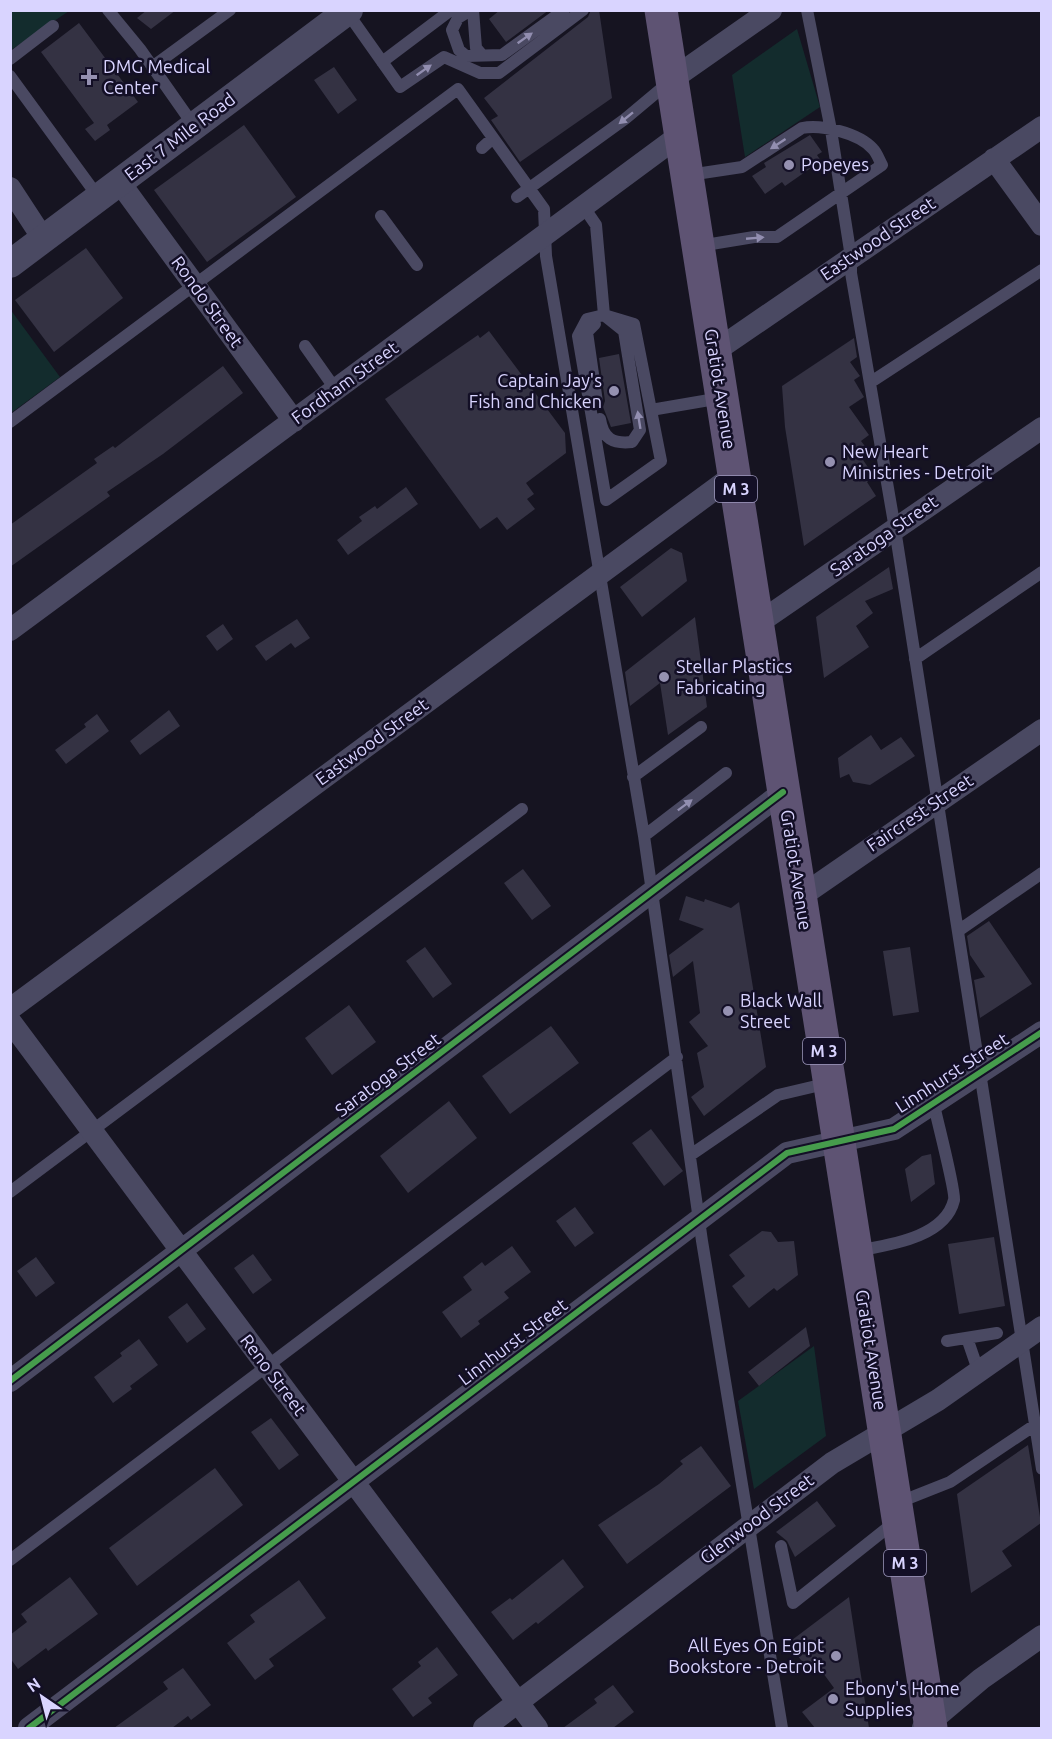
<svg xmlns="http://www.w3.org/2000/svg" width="1052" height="1739" font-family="Ubuntu,sans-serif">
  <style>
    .green { fill: #132c2d }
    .building { fill: #343243 }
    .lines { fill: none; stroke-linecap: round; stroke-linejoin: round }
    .service { stroke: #4a4962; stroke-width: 12 }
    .minor { stroke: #4a4962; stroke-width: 22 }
    .tertiary { stroke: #4a4962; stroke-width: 28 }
    .primary { stroke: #5e5373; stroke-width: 33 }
    .cycleway-casing { stroke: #130f26; stroke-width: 10 }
    .cycleway { stroke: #469c4c; stroke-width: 6 }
    .oneway { fill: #928eb0 }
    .poi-dot { fill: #9591b1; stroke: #130f26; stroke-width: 2 }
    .labels { text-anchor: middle; stroke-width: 5; stroke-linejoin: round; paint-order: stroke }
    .shield { fill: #130f26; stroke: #9e99be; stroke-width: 1.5 }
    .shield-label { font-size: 16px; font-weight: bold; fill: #d9d4ff }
    .poi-label { font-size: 18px; fill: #d9d4ff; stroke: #130f26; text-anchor: start }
    .street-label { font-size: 18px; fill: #d9d4ff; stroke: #130f26 }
  </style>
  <rect width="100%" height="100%" fill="#161421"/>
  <path class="green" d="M11 11H69L11 50Z
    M797 29 820 107 745 157 732 75Z
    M10 309 60 377 11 413H10Z
    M814 1346 826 1436 754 1489 738 1401Z"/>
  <path class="building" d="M147 10H176L151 29 137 18Z
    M500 10H549L506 42 489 19Z
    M591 10H599L612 98 520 162 491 120 498 116 484 98 588 17Z
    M79 23 138 102 107 125 110 130 95 141 85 129 94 123 41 52Z
    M334 67 357 100 338 114 314 80Z
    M244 125 296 197 207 262 154 190Z
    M810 135 822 152 817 155 821 161 785 186 782 182 765 194 752 176 766 167 764 163Z
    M86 248 123 298 54 352 15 300Z
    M489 331 565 433 566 453 526 483 534 494 527 499 535 509 507 530 497 517 480 529 385 399 478 335 480 338Z
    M854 338 857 357 850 362 860 376 854 380 864 397 849 407 869 435 861 441 871 454 863 460 874 476 867 482 876 496 804 546 785 427 782 386Z
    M619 354 631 423 611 427 603 407 605 401 599 358Z
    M223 366 243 393 163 454 107 492 110 496 10 567V525L97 463 94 459 113 446 115 448Z
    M406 487 418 504 348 555 337 540 362 521 359 517 375 506 377 509Z
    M671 548 682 553 687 581 642 617 620 587Z
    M889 567 893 589 865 601 873 613 856 626 869 647 824 678 816 617Z
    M695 617 707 707 668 735 660 683 630 706 625 672Z
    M297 619 310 638 295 648 291 643 266 661 255 646Z
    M223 624 233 639 217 651 206 636Z
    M169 710 180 726 140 755 130 741Z
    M97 714 109 731 66 764 55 750 86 727 84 724Z
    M871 735 881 750 901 737 915 756 870 785 853 782 849 774 840 778 838 758Z
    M523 869 551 906 532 920 504 883Z
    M686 896 704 902 705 899 731 908 739 902 766 1067 704 1116 691 1097 704 1087 697 1053 708 1046 689 1022 700 1013 693 961 673 977 669 955 704 929 679 920Z
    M989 921 1032 984 980 1018 974 980 985 977 970 955 967 936Z
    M425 947 452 984 433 998 406 961Z
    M910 947 919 1012 893 1016 883 951Z
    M349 1005 376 1042 332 1075 305 1038Z
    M551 1026 579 1063 510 1114 482 1076Z
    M449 1101 477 1138 408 1193 380 1156Z
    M651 1129 683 1171 664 1186 632 1143Z
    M931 1154 935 1184 911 1202 905 1169 922 1156Z
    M575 1207 594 1233 575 1247 556 1221Z
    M762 1231 771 1232 778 1242 794 1241 798 1275 777 1291 774 1288 749 1308 732 1286 745 1276 729 1255Z
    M994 1237 1005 1306 959 1314 948 1244Z
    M512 1246 531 1272 504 1292 509 1298 478 1321 480 1324 461 1338 442 1312 472 1290 463 1277 482 1262 485 1266Z
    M253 1254 272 1280 253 1294 234 1268Z
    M36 1257 55 1283 36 1297 17 1271Z
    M187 1303 206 1329 187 1343 168 1317Z
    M806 1327 810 1346 759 1386 748 1372Z
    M139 1339 158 1365 130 1386 132 1389 113 1403 94 1377 122 1356 120 1353Z
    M271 1418 299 1455 279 1470 251 1432Z
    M1028 1445 1041 1523 1002 1551 1012 1566 971 1593 957 1494Z
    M701 1446 731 1486 627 1564 598 1525 659 1484 683 1464 680 1461Z
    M215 1468 243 1505 137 1586 109 1548Z
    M817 1501 836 1526 795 1557 787 1541 776 1532Z
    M563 1559 584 1587 538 1624 536 1622 513 1640 491 1612 510 1598 512 1600Z
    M70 1577 98 1614 48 1651 46 1648 18 1669 10 1658V1635L27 1622 21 1614Z
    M299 1580 326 1618 269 1659 274 1666 255 1680 227 1643 255 1622 250 1615Z
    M849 1597 869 1728H815L802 1712 834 1688 815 1662 807 1668 788 1643Z
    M437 1647 458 1675 428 1698 432 1703 413 1717 392 1689 421 1666 418 1662Z
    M183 1668 211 1705 191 1720 188 1716 172 1728H114L168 1689 163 1682Z
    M613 1685 634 1712 613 1728H563L597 1703 594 1699Z"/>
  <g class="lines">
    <path class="service" d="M108 10 140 49 194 126
      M471 10 458 18 452 30 459 50 466 56 502 55 564 10
      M473 10 476 48 482 55
      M807 10 831 130 851 257V273L895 529 1042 1469
      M347 12 400 87 444 57 480 73H499L583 10
      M10 59 53 26
      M382 62 451 10
      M152 67 230 10
      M10 76 99 198
      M482 148 493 138
      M689 175 742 167 802 128C821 124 859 133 873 149 877 153 879 160 882 165L777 237H754L699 246
      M517 197 625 119 668 83
      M583 206 596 225 604 315 624 331 640 430 632 442C613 444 603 439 600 419
      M381 216 417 265
      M604 315 634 324 661 461 606 500 578 336 587 319Z
      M595 324 587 332 597 402
      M305 346 336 390
      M871 382 1042 270
      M651 410 721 398
      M10 422 458 89 544 209 546 256 644 836 702 1241 782 1728
      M915 659 1042 572
      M633 777 701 727
      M644 836 726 773
      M958 931 1042 873
      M692 1154 778 1095 829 1083
      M10 1192 522 809
      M857 1251C888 1245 945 1238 954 1200 956 1192 937 1120 934 1105
      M967 1338 978 1370
      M947 1341 997 1333
      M897 1503 950 1482 1035 1425
      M781 1546 793 1603 896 1521
      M10 1560 677 1057"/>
    <path class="minor" d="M671 80 771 10
      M994 159 1042 225
      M120 183 294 421
      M10 188 44 240
      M714 352 1042 127
      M757 624 1042 428
      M10 630 680 135
      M800 897 1042 730
      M10 1009 734 475
      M10 1021 537 1728
      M10 1381 783 792
      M29 1728 787 1153 894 1129 1042 1032
      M484 1728 832 1463 938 1400 1042 1327
      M923 1728 981 1679 1042 1636"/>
    <path class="tertiary" d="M10 264 349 10"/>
    <path class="primary" d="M661 10 931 1728"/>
    <defs>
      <path id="cycleway" d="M10 1381 783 792
        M29 1728 787 1153 894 1129 1042 1032"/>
    </defs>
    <use href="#cycleway" class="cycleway-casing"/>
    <use href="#cycleway" class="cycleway"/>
  </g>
  <defs><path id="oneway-solid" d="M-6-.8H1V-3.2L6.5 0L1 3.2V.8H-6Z" transform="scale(1.5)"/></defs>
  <g class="oneway">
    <use href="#oneway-solid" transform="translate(525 38) rotate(-35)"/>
    <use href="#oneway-solid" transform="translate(424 70) rotate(-35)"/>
    <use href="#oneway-solid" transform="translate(626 118) rotate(141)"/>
    <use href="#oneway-solid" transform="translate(778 144) rotate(147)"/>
    <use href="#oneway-solid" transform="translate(755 238) rotate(-5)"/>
    <use href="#oneway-solid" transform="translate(639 420) rotate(-99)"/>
    <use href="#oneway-solid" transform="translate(685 805) rotate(-37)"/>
  </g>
  <g class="poi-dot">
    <path d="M86 68h6v6h6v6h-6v6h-6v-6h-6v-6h6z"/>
    <circle cx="789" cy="165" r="6"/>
    <circle cx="614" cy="391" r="6"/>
    <circle cx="830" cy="462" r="6"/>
    <circle cx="664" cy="677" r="6"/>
    <circle cx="728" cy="1011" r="6"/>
    <circle cx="836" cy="1656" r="6"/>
    <circle cx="833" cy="1699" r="6"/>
  </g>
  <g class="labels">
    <g class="shield">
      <rect x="715" y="476" width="42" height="26" rx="4.5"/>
      <rect x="803" y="1038" width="42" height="26" rx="4.5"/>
      <rect x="884" y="1550" width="42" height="26" rx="4.5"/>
    </g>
    <g class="shield-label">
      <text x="736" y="495">M 3</text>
      <text x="824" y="1057">M 3</text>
      <text x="905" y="1569">M 3</text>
    </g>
    <g class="poi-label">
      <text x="103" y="73">DMG Medical<tspan x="103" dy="21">Center</tspan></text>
      <text x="801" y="171">Popeyes</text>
      <text x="602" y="387" text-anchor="end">Captain Jay's<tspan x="602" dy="21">Fish and Chicken</tspan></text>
      <text x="842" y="458">New Heart<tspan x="842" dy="21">Ministries - Detroit</tspan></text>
      <text x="676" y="673">Stellar Plastics<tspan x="676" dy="21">Fabricating</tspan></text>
      <text x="740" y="1007">Black Wall<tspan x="740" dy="21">Street</tspan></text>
      <text x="824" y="1652" text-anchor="end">All Eyes On Egipt<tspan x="824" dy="21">Bookstore - Detroit</tspan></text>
      <text x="845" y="1695">Ebony's Home<tspan x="845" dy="21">Supplies</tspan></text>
    </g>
    <g class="street-label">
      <text transform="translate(180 137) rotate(-37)" y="6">East 7 Mile Road</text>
      <text transform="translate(878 239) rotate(-34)" y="6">Eastwood Street</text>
      <text transform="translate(207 302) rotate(54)" y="6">Rondo Street</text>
      <text transform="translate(345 383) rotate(-36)" y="6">Fordham Street</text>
      <text transform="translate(720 389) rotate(81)" y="6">Gratiot Avenue</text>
      <text transform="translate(884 536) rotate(-35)" y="6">Saratoga Street</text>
      <text transform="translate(372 742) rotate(-36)" y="6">Eastwood Street</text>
      <text transform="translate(920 813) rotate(-34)" y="6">Faircrest Street</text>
      <text transform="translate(796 870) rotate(81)" y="6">Gratiot Avenue</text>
      <text transform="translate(952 1073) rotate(-33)" y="6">Linnhurst Street</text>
      <text transform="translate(388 1075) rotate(-37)" y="6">Saratoga Street</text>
      <text transform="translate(513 1342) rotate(-37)" y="6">Linnhurst Street</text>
      <text transform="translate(871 1350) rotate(81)" y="6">Gratiot Avenue</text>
      <text transform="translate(273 1375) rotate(53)" y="6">Reno Street</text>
      <text transform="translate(757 1519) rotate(-37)" y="6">Glenwood Street</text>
    </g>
  </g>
  <rect width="1052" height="1739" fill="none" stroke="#d9d4ff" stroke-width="24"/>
  <g transform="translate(42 1697) rotate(325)" stroke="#130f26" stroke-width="4.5" paint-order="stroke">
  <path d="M0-4.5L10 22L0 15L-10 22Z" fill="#d9d4ff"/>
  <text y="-9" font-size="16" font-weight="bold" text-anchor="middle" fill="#d9d4ff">N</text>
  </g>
</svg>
